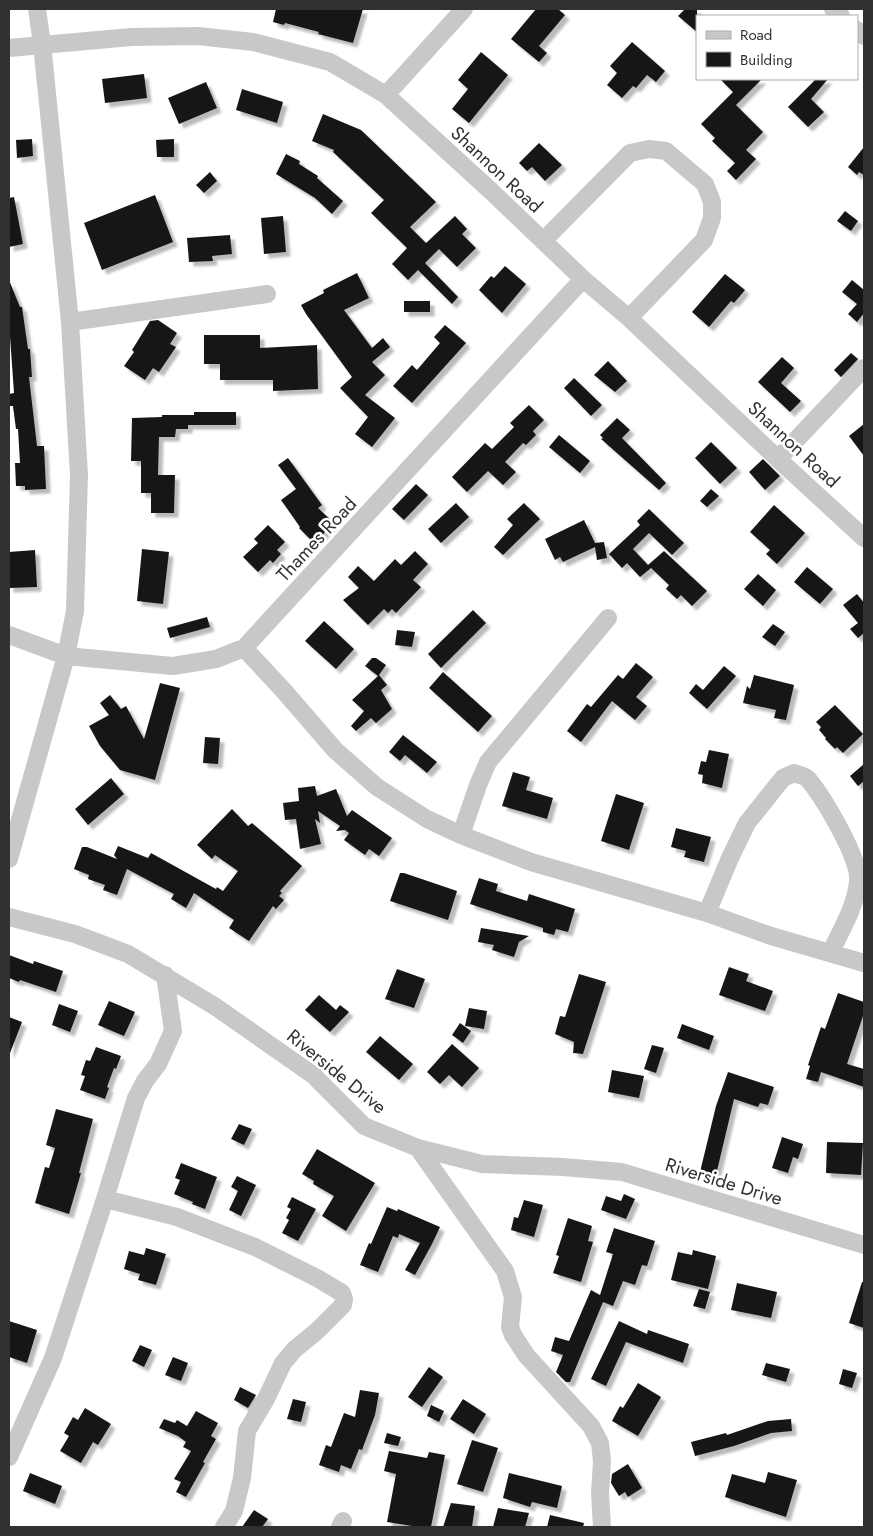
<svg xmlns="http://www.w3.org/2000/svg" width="873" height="1536" font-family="Jost,sans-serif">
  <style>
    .building { fill: #181818; filter: url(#shadow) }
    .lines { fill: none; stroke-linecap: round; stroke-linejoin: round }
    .minor { stroke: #c8c8c8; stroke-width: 18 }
    .labels { text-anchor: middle; stroke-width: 5; stroke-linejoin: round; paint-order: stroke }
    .street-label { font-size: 19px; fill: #313131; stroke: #fff }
  </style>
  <defs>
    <filter id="shadow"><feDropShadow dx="4.5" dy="4.5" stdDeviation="1" flood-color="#0004"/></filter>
  </defs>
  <rect width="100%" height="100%" fill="#fff"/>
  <path class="building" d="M276 9H363L353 43 318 34 319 32 285 23 284 25 273 22Z
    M536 9H558L565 15 539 46 547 53 539 62 511 39Z
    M685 9H697V32L678 16Z
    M632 42 665 71 656 82 647 75 636 88 633 86 622 98 607 85 617 73 610 66Z
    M481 52 508 75 469 123 452 109 468 89 458 80Z
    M144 74 147 98 105 103 102 79Z
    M720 79H762L736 105 763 132 746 150 756 159 736 180 727 171 735 163 712 141 715 138 701 124 733 92Z
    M816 79H828L811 99 824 112 808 127 788 107Z
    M206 82 217 108 179 124 168 98Z
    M242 89 283 102 277 123 236 110Z
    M323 114 361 130 436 202 410 227 426 243 455 216 467 229 462 234 476 248 457 267 439 249 425 263 458 297 452 304 418 270 408 280 392 264 407 248 371 213 384 200 333 152 334 150 312 141Z
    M32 139 33 156 17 158 16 140Z
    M174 139V157H157L156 140Z
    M539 143 562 165 545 181 532 167 527 171 519 163Z
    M864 147V175L859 172 857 175 848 167Z
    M286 154 300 161 299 164 318 176 317 178 343 201 332 214 315 198 276 174Z
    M210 172 217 181 204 193 196 185Z
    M155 195 173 242 102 270 84 223Z
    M14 197 23 244 9 247V198Z
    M845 211 858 221 851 231 837 221Z
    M283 216 286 252 264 254 261 218Z
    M230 235 232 254 212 256 213 261 189 262 187 238Z
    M505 266 526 284 502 313 479 290 491 276 494 278Z
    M357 273 369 298 344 310 372 348 383 338 390 347 372 362 385 375 365 395 395 418 372 447 355 434 368 417 340 388 352 377 306 314 301 305 324 293 323 290Z
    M725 274 745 290 734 303 731 301 709 327 692 312Z
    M9 280 20 307H22L28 349H30L32 377H29L37 446H44L46 489 25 490V486H16L15 463H20L18 429H16L13 406H9V394L14 393 10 337H9Z
    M852 280 864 290V313L857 322 848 314 857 304 842 292Z
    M404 301H430V312H404Z
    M158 320 177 333 170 344 176 347 159 372 153 368 145 380 124 366 134 352 132 350 150 321Z
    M445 325 466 343 412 403 393 386 412 365 417 370 440 343 434 337Z
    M204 335H260V348L317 345 318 389 273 391V380H220V364H204Z
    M851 353 858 359 841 377 834 370Z
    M782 357 794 368 781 383 801 401 790 412 758 382Z
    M608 361 627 381 615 392 594 375Z
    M574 378 602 405 591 416 564 388Z
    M529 405 544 420 533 431 536 435 526 445 523 443 505 462 516 472 503 485 488 471 467 492 452 477 485 443 492 449 514 427 510 423Z
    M194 412H236V425H188V429H176L175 437H159L158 475H175L174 513H151V493H141V461H131L132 418 162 417V415H194Z
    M617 418 630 430 622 438 666 483 659 490 601 439 603 438 600 435Z
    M864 424V456L849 436Z
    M559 435 590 461 580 473 549 447Z
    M711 442 737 468 720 484 695 458Z
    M288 458 322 505 318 508 334 523 314 543 299 528 300 527 281 500 296 489 278 465Z
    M763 459 780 476 765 490 749 472Z
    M416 484 428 495 404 520 392 509Z
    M711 489 719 496 707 507 700 501Z
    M456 503 469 517 441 543 428 529Z
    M524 503 540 519 503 555 494 547 513 525 507 519Z
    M774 505 805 533 777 564 766 554 770 550 750 532Z
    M649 509 684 543 672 555 649 533 633 549 648 565 664 551 707 591 692 606 681 595 677 599 666 589 669 585 651 568 640 577 627 563 622 568 609 554 640 525 637 521Z
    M584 520 595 543 604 542 607 558 597 560 595 547 563 562 560 557 555 560 545 539Z
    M268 525 285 542 277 550 281 554 273 563 270 560 258 572 243 557 258 543 254 539Z
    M142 549 169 552 163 604 137 601Z
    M35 550 37 587 9 588V552Z
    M415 551 428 564 413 580 421 587 396 613 392 609 388 613 384 609 368 625 343 600 359 588 348 577 358 566 374 581 395 559 401 565Z
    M807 567 833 589 820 604 794 582Z
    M758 574 776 590 763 606 744 589Z
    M857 594 864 603V633L858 638 850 629 858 623 843 605Z
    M473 610 486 623 441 668 428 654Z
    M207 617 210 627 170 638 167 628Z
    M324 621 354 649 336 669 305 641Z
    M773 624 785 632 775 646 762 637Z
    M397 630 415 632 412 647 395 645Z
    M372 658H376L386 665 379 675 387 685 381 690 392 709 376 723 371 718 356 731 351 726 364 711 352 700 378 676 365 666Z
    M636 663 653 677 636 697 647 706 635 720 612 701 581 742 567 731 587 704 591 707 618 675 623 679Z
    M724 666 736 676 707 709 689 693 696 684 703 690Z
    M443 672 492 716 478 732 429 688Z
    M754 675 794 685 786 720 774 718 776 710 743 703 747 686 750 689Z
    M160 683 180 688 155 780 120 770 100 746 89 726 109 715 100 703 110 695 121 709 126 706 144 739Z
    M835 705 863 734 843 753 837 747 835 749 825 739 826 738 819 730 821 727 816 722Z
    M403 735 437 762 427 773 405 755 400 761 389 752Z
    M205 737 220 738 218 764 203 763Z
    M709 750 729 754 722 788 702 783 703 775 698 774 701 761 706 762Z
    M864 764V781L858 786 850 776Z
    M513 772 530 777 526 790 553 798 547 819 502 806Z
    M111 778 124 794 88 825 75 809Z
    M315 786 317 796 336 789 347 816 352 810 392 838 379 856 369 849 365 855 344 840 349 833 345 830 336 831 340 826 318 811 320 823 315 819 321 844 300 849 296 819 285 820 283 803 299 801 298 788Z
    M616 794 644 803 629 850 601 841Z
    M232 809 248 826 252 823 302 866 280 891 282 893 279 896 284 900 276 909 273 906 249 941 229 928 234 920 194 893 186 908 171 899 174 894 127 869 117 895 103 890 105 885 88 879 89 875 74 869 82 847H87L117 859 114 855 118 846 148 858 151 853 216 889 217 887 223 891 238 871 215 855 212 859 197 845Z
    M676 828 711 837 704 862 684 857 686 851 671 847Z
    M400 873H404L457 891 448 920 390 901Z
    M479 878 498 884 496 891 527 901 529 894 575 909 568 932 556 929 554 935 543 932V928L470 904Z
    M481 928 529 936 519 942 514 957 492 950 494 945 478 942Z
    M9 955 33 964 34 961 63 971 56 992 20 980 19 982 9 978Z
    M729 967 749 974 746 981 773 991 765 1011 719 995Z
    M397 969 425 979 414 1008 385 999Z
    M579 974 606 982 583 1054 573 1053 574 1042 555 1034 560 1016 565 1017Z
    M838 993 864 1002V1013L847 1064 864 1069V1087L821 1072 818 1082 806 1079 810 1066 808 1065 821 1027 825 1029Z
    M319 995 336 1010 340 1005 349 1012 330 1032 305 1010Z
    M109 1001 135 1012 124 1036 98 1025Z
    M59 1004 78 1011 70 1032 52 1025Z
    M469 1008 487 1011 484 1029 465 1026Z
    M9 1017 22 1022 10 1053H9Z
    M460 1023 471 1031 463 1043 452 1035Z
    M682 1024 714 1036 709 1050 677 1038Z
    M380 1036 413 1064 399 1080 366 1052Z
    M452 1044 479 1068 462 1087 449 1075 440 1084 427 1072Z
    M652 1045 664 1048 656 1073 644 1069Z
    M96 1047 121 1056 116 1069 114 1068 107 1087 109 1088 105 1099 80 1090 85 1076 81 1075 86 1060 90 1061Z
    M612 1070 644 1076 639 1098 608 1092Z
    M728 1072 774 1087 768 1105 760 1103 758 1107 734 1099 716 1175 700 1172 716 1106Z
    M56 1109 93 1119 79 1173H81L69 1214 35 1203 45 1167 49 1168 55 1148 46 1145Z
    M239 1124 252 1129 244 1145 231 1139Z
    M782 1137 803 1144 798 1159 793 1157 788 1173 772 1168Z
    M827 1142 863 1143 861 1175 826 1173Z
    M317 1149 375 1183 346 1231 322 1216 334 1196 313 1184 314 1181 302 1174Z
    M181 1163 217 1177 205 1209 192 1204 193 1202 174 1194 180 1180 175 1178Z
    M237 1176 256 1185 241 1216 229 1210 238 1191 231 1187Z
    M624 1194 635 1199 626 1219 601 1210 606 1196 621 1201Z
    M292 1197 316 1209 298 1241 282 1233 289 1220 286 1218 291 1209 287 1207Z
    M524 1200 543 1205 534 1237 511 1230 514 1217 518 1218Z
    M387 1207 397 1211 398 1209 440 1227 432 1244 415 1275 405 1270 420 1243 399 1234 398 1238 393 1236 378 1272 360 1265 369 1243 371 1244Z
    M568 1218 592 1226 588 1241 593 1242 581 1282 553 1273 559 1256 556 1255Z
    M614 1228 655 1241 647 1266 642 1265 635 1285 623 1281 613 1306 603 1302 570 1382H566L556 1372 563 1355 551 1351 555 1337 569 1341 591 1290 600 1295 613 1254 606 1252Z
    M146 1248 166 1254 156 1285 138 1280 140 1274 124 1269 129 1251 144 1255Z
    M693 1250 716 1256 708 1289 671 1280 678 1252 692 1255Z
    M862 1282H864V1328L849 1323Z
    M737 1283 777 1292 771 1318 731 1310Z
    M699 1289 710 1292 705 1309 693 1306Z
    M9 1321 37 1330 27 1363 9 1357Z
    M619 1321 647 1334 648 1330 689 1344 683 1363 626 1342 606 1386 591 1379Z
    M140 1345 152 1350 144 1367 132 1361Z
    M173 1357 188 1363 181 1381 165 1375Z
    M766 1363 790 1369 786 1382 762 1375Z
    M429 1367 443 1377 422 1407 408 1397Z
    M843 1369 857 1373 852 1388 839 1384Z
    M638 1383 661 1397 638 1436 612 1421 620 1406 623 1408Z
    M240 1387 256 1395 248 1408 234 1400Z
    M360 1390 379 1393 375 1415 362 1450 359 1449 351 1469 341 1465 339 1472 319 1465 326 1445 331 1447 344 1413 355 1417Z
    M293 1399 306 1402 301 1422 287 1419Z
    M463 1399 486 1414 474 1434 450 1419Z
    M431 1405 444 1411 439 1422 427 1416Z
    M85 1408 111 1424 98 1445 93 1442 81 1463 60 1451 69 1436 64 1433 73 1417 78 1420Z
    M196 1411 218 1423 211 1436 216 1439 203 1462 205 1463 186 1497 176 1492 181 1482 174 1479 191 1451 183 1447 186 1442 178 1436 159 1428 164 1419 175 1423 177 1420 187 1426Z
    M791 1419 792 1431 771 1433 734 1446 695 1456 691 1442 726 1433 727 1435 768 1421Z
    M387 1433 401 1437 398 1446 384 1443Z
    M472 1440 498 1448 483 1492 457 1484Z
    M389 1451 427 1458 429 1452 445 1455 431 1527H418L387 1522 396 1474 384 1471Z
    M628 1464 642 1488 628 1497 625 1492 619 1496 611 1483 612 1474Z
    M768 1472 797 1480 786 1517 725 1497 732 1474 765 1483Z
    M30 1473 62 1486 55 1504 23 1491Z
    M509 1473 562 1486 557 1508 532 1502 530 1507 503 1498Z
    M451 1503 475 1506 472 1527H443Z
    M498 1508 529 1513 525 1527H493Z
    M254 1510 268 1519 262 1527H242Z
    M550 1515 584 1523 583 1527H547Z"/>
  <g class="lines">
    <path class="minor" d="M833 9 841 16
      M857 30 864 36
      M9 48 131 37 198 36 253 42 330 62 386 95 491 191 583 279 629 318 778 459 864 538
      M386 95 464 9
      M543 241 630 153 649 149 666 151 705 184 712 202V218L704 240 629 318
      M70 322 267 294
      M778 459 864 368
      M9 635 66 656 173 666 216 659 244 648 583 279
      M244 648 284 691 335 750 377 787 427 819 461 835 531 862 707 913 771 936 864 963
      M461 835 478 785 488 762 608 618
      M9 859 66 656 75 611 79 475 70 322 42 44 37 9
      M707 913 730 858 747 823 783 778 794 773C799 775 805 776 808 779 823 797 860 858 858 881 856 906 841 930 831 952
      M9 917 75 934 128 954 216 1007 313 1075 364 1126 418 1148 482 1164 563 1167 622 1172 864 1245
      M418 1148 505 1271 513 1297 510 1327 513 1335 526 1355 591 1426 600 1443 602 1461 600 1493 602 1527
      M105 1199 177 1217 255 1247 317 1278 342 1293 344 1299 343 1305 317 1331 295 1349 283 1363 266 1399 247 1431 242 1478 234 1511 224 1527
      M9 1457 53 1358 105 1199 136 1098 145 1081 158 1064 173 1031 165 975
      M340 1527 343 1521"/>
  </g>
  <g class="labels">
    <g class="street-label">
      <text transform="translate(497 169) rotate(43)" y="7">Shannon Road</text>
      <text transform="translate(794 444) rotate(43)" y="7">Shannon Road</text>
      <text transform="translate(316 539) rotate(-47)" y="7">Thames Road</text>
      <text transform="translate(337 1071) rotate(39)" y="7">Riverside Drive</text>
      <text transform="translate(724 1181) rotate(17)" y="7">Riverside Drive</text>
    </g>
  </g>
  <rect width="873" height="1536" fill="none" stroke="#313131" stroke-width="20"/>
  <rect x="696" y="15" width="162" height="65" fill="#ffffff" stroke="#adadad"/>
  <rect x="706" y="31" width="25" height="8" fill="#c8c8c8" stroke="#adadad"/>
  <text x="740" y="40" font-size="15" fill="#313131">Road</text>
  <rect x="706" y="52" width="25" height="15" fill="#181818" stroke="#adadad"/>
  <text x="740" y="65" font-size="15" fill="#313131">Building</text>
</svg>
